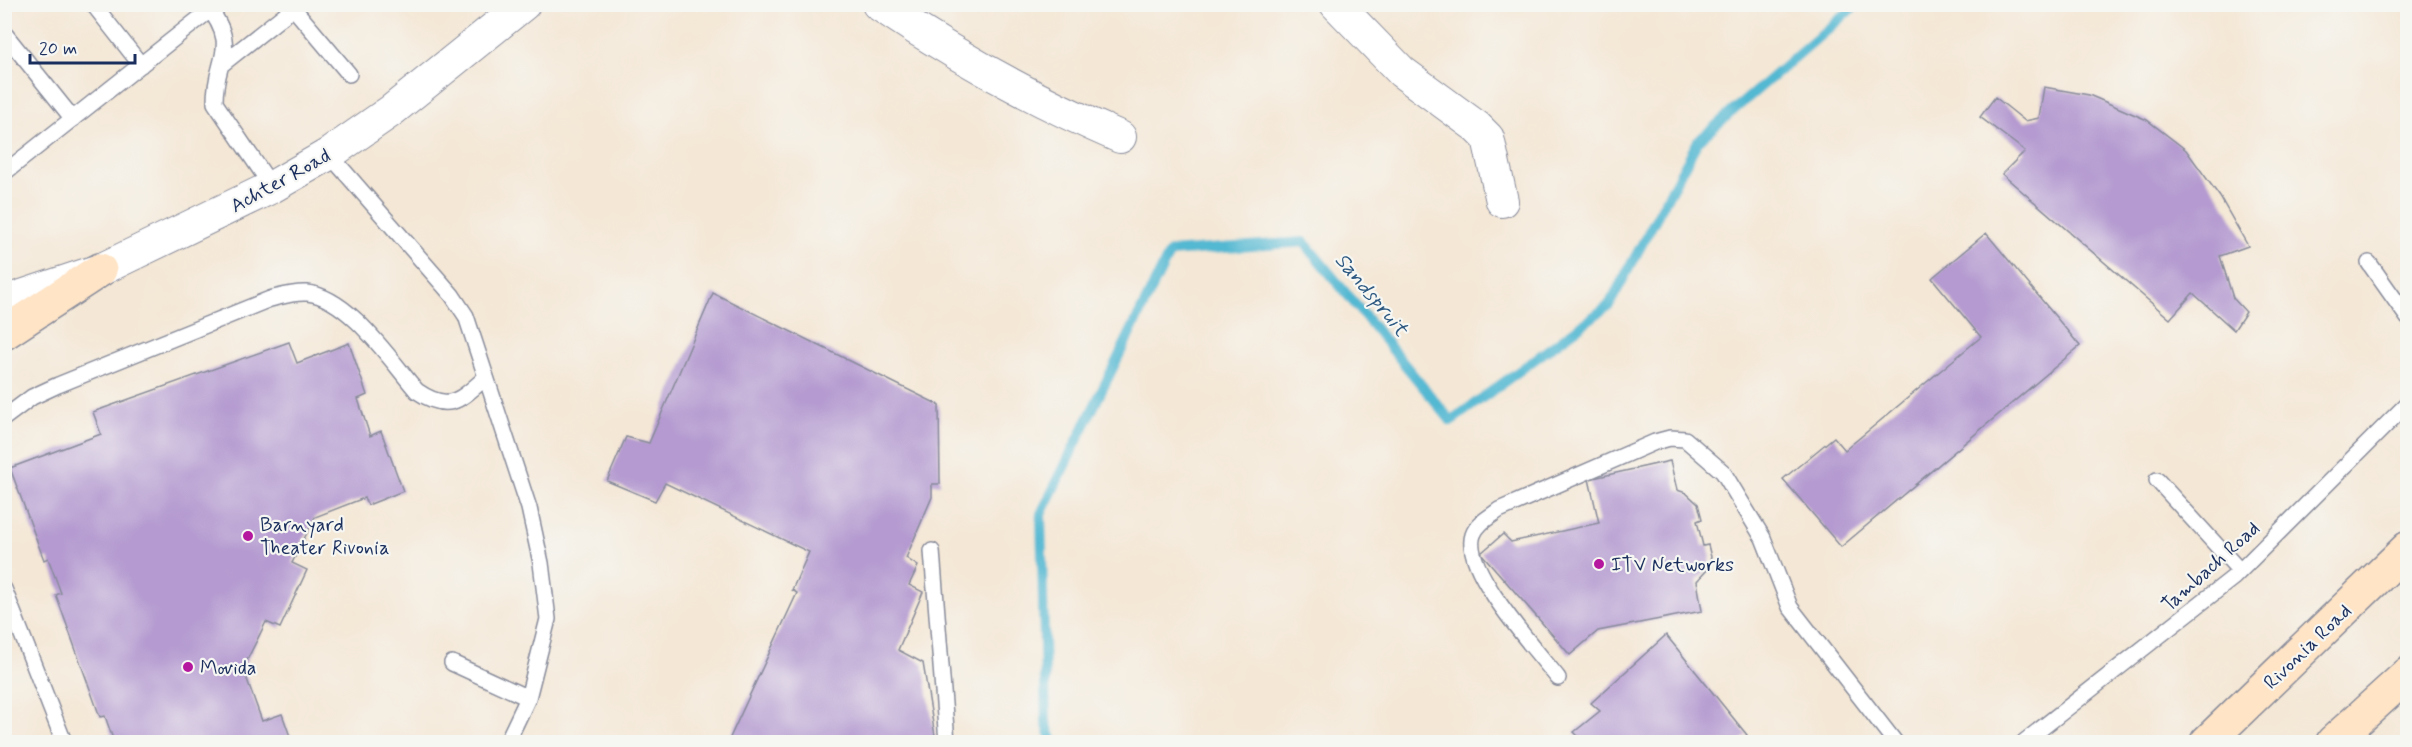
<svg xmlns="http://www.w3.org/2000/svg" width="2412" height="747" font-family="Mynerve,sans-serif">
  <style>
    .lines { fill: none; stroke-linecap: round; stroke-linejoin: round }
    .stream { stroke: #53b8d2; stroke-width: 10 }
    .building { fill: #b49ad0 }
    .service-casing { stroke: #888b9a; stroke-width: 18 }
    .minor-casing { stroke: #888b9a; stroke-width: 34 }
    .secondary-casing { stroke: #888b9a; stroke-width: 36 }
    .service { stroke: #fff; stroke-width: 15 }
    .minor { stroke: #fff; stroke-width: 32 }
    .secondary { stroke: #ffe4c6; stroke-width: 33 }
    .poi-dot { fill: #b5179e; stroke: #f6f6f2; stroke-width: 2 }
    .labels { text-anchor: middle; stroke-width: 4.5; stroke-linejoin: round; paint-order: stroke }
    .street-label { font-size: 20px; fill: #1b2f5e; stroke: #f6f6f2 }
    .poi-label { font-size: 20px; fill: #1b2f5e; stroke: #f6f6f2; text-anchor: start }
    .water-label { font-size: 21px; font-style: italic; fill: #2c5881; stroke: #f6f6f2 }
  </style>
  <rect width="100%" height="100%" fill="#f6f6f2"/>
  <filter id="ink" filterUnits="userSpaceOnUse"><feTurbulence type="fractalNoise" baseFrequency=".0167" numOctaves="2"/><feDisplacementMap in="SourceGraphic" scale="12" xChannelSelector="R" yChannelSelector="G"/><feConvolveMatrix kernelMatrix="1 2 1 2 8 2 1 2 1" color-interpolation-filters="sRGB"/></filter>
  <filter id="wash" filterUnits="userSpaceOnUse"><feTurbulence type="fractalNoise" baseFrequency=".008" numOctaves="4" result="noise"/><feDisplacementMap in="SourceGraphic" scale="24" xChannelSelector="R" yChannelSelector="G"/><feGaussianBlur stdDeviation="1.35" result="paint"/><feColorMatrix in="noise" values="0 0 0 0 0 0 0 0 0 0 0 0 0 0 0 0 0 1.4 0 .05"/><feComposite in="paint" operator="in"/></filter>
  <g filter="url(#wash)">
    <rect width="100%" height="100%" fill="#f4e7d5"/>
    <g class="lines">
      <path class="stream" d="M1053 742 1046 723 1041 514 1170 252 1304 242 1451 421 1609 305 1698 141 1857 4"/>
    </g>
    <g id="blocks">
      <path class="building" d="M2044 87 2089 95 2147 120 2186 150 2220 197 2248 246 2220 256 2233 298 2246 312 2234 330 2193 293 2170 319 2002 174 2025 151 1980 117 1995 97 2025 121 2039 118Z
        M1986 233 2080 346 1841 547 1783 479 1834 437 1845 450 1981 337 1932 278Z
        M713 293 939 405 940 484H932V497L906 558 918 566 909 585 923 592 898 650 923 663 936 742H728L797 593 792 590 809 552 665 483 655 501 607 481 626 437 649 443Z
        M289 342 297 363 349 343 367 395 358 399 370 436 381 431 403 491 368 505 364 498 315 517 292 563 307 570 280 628 266 622 243 668 262 721 282 714 292 742H114L105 716 100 717 56 595 61 593 48 558 44 560 10 468 101 434 93 412Z
        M1670 461 1677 490 1686 493 1698 504 1702 519 1697 521 1703 546 1708 545 1711 557 1707 570 1697 581 1702 611 1598 631 1570 655 1481 553 1503 534 1511 542 1599 523 1589 479Z
        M1666 635 1747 735 1739 742H1584L1574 732 1600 711 1591 703Z"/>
    </g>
  </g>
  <g filter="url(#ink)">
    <use href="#blocks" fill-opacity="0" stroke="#888b9a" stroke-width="1.5"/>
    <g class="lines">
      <defs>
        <path id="service" d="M93 4 141 65
          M206 4C242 50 214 57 215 103L272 187
          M290 4 349 74
          M4 33 73 119
          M221 65 293 8
          M329 154 452 295 466 316 529 508 541 563 548 619 528 698 507 742
          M4 173 210 10
          M2369 263 2408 318
          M4 418 32 397 58 385 270 299C282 296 294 292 307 293 349 297 391 361 417 391 449 413 460 400 485 378
          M2157 480 2240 571
          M932 551 947 742
          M4 589 64 742
          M452 663 528 698
          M1558 678C1537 651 1461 568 1473 535 1477 523 1490 517 1499 510L1655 442 1670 438 1685 439 1723 472 1763 538 1790 607 1895 742
          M2024 742 2234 577 2408 403"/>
        <path id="minor" d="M878 4C955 56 1034 100 1120 137
          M1336 4 1402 72 1477 127 1488 138 1502 201
          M4 302 100 270 272 187 329 154 391 111 524 4"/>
        <path id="secondary" d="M4 333 100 270
          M2207 742 2408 548
          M2333 742 2408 674"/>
      </defs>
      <use href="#service" class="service-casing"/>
      <use href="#minor" class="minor-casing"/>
      <use href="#secondary" class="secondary-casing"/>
      <use href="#service" class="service"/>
      <use href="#minor" class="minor"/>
      <use href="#secondary" class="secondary"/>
    </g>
  </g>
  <g class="poi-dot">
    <circle cx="248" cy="536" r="6"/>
    <circle cx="1599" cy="564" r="6"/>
    <circle cx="188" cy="667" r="6"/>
  </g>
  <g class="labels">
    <g class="street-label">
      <text transform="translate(280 180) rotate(-29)" y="7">Achter Road</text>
      <text transform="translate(2210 566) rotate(-42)" y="7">Tambach Road</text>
      <text transform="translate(2307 646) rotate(-44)" y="7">Rivonia Road</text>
    </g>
    <g class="poi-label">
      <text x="260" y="531">Barnyard<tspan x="260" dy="23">Theater Rivonia</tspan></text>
      <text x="1611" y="571">ITV Networks</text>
      <text x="200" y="674">Movida</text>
    </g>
    <g class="water-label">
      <text transform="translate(1372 294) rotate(50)" y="7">Sandspruit</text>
    </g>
  </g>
  <rect width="2412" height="747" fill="none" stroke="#f6f6f2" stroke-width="24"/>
  <path d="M30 54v9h105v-9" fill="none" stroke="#1b2f5e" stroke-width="3"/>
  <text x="39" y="54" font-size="18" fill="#1b2f5e" stroke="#f6f6f2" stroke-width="4.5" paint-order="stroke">20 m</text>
</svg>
